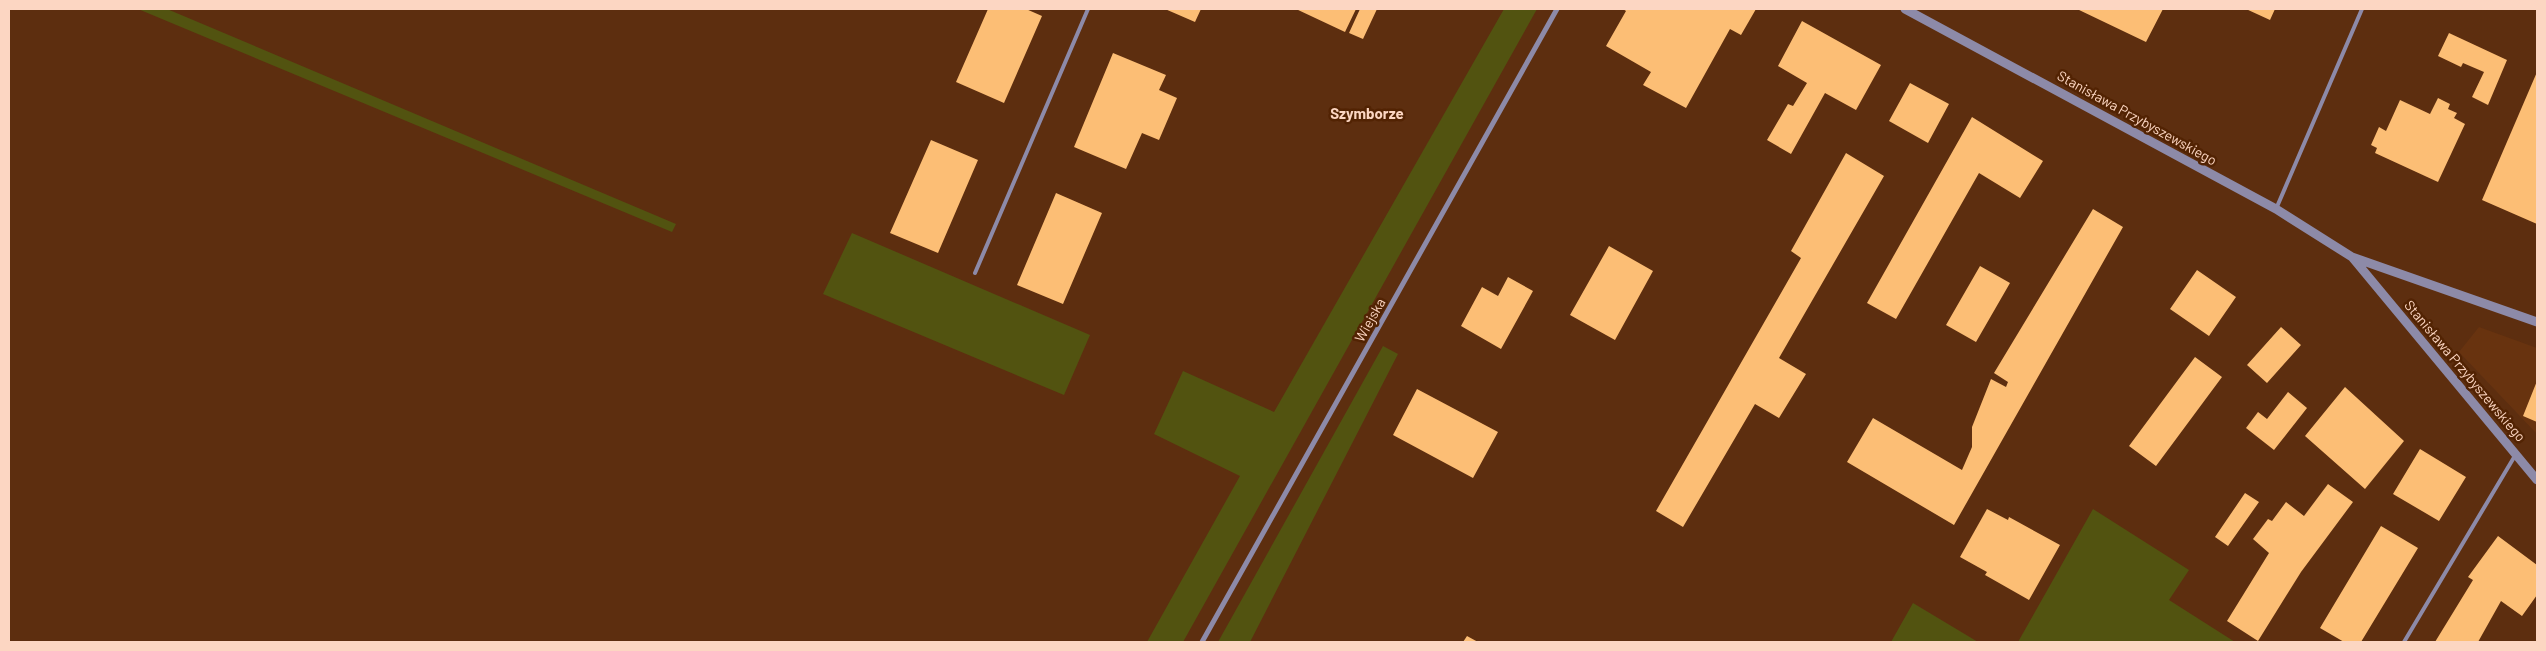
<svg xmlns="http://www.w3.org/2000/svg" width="2546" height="651" font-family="Barlow,sans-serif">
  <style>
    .built { fill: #68330f }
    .green { fill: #525310 }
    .building { fill: #fcbe75 }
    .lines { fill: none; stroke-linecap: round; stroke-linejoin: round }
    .service { stroke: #8d8aa8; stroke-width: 4 }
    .minor { stroke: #8d8aa8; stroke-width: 5 }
    .tertiary { stroke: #8d8aa8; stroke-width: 9 }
    .labels { text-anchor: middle; stroke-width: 5; stroke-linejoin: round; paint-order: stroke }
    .street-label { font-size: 14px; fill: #fcd6c2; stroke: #522303 }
    .neighbourhood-label { font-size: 15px; font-weight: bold; fill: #fcd6c2; stroke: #522303 }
  </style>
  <rect width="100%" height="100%" fill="#5d2e0f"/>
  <path class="built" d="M2479 327 2537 348V434L2459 352Z"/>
  <path class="green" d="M138 9H167L676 224 672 232Z
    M1504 9H1537L1183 642H1147L1240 476 1154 434 1183 371 1274 412Z
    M852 233 1090 335 1064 395 823 294Z
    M1383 346 1398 354 1250 642H1218Z
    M2093 509 2189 570 2169 600 2235 642H2018Z
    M1913 603 1978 642H1891Z"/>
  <path class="building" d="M988 9H1026L1042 16 1004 103 956 82Z
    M1165 9H1201L1195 22Z
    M1296 9H1356L1345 32Z
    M1360 9H1377L1363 39 1349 33Z
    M1623 9H1756L1741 35 1730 29 1686 108 1643 85 1651 72 1606 46 1626 11Z
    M2077 9H2163L2146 42Z
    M2246 9H2275L2270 20Z
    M1802 21 1881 65 1856 110 1825 93 1791 154 1767 140 1788 104 1793 106 1807 83 1778 66Z
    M2449 33 2507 60 2488 105 2472 97 2484 72 2463 63 2461 67 2438 56Z
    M1113 53 1166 75 1159 90 1177 98 1159 140 1142 133 1126 169 1074 147Z
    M2537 72V224L2482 200Z
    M1910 83 1949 104 1928 143 1889 121Z
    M2438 98 2450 104 2448 109 2457 113 2454 118 2465 124 2438 182 2375 153 2377 148 2371 145 2379 127 2386 131 2400 100 2430 114Z
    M1972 117 2043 161 2020 198 1979 173 1896 319 1867 303Z
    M931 140 978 160 938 253 890 233Z
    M1846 153 1884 176 1779 358 1806 374 1779 418 1755 404 1683 527 1656 511 1801 258 1791 251Z
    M1056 193 1102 213 1063 304 1017 285Z
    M2093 209 2123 227 1954 525 1847 462 1873 418 1962 470 1972 447V427L1991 379 2006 387 2008 382 1994 373Z
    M1609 246 1653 271 1615 340 1570 315Z
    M1980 266 2010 283 1976 342 1946 325Z
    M2197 270 2236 297 2209 336 2170 309Z
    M1508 277 1533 291 1501 349 1461 326 1482 287 1498 296Z
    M2281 327 2301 345 2267 383 2247 365Z
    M2195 357 2222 377 2156 466 2129 446Z
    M2537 381V422L2523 416Z
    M2345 387 2404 441 2365 489 2305 436Z
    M1417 389 1498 432 1473 478 1393 435Z
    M2288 392 2307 408 2274 450 2246 428 2258 412 2267 419Z
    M2420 449 2466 477 2439 521 2393 494Z
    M2328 484 2353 502 2301 572 2258 641 2227 621 2269 553 2253 539 2268 519 2272 521 2286 502 2304 516Z
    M2245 493 2259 502 2228 546 2215 537Z
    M1987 509 2008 520 2009 517 2060 545 2029 600 1985 575 1987 572 1960 557Z
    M2381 526 2418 548 2361 642H2344L2320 628Z
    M2498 536 2537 565V595L2522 616 2501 601 2478 642H2435L2473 580 2468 577Z
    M1467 636 1478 642H1463Z"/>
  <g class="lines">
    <path class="service" d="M2276 209 2362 9
      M975 273 1088 9
      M2404 642 2516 454"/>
    <path class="minor" d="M1202 642 1557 9"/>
    <path class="tertiary" d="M1905 9 2276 209 2352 257 2537 322
      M2352 257 2537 480"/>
  </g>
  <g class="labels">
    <g class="street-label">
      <text transform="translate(2137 118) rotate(29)" y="5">Stanisława Przybyszewskiego</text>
      <text transform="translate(1370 320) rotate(-61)" y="5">Wiejska</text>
      <text transform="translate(2465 371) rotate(50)" y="5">Stanisława Przybyszewskiego</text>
    </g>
    <g class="neighbourhood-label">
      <text x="1367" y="119">Szymborze</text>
    </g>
  </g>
  <rect width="2546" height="651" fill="none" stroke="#fcd6c2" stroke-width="20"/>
</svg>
